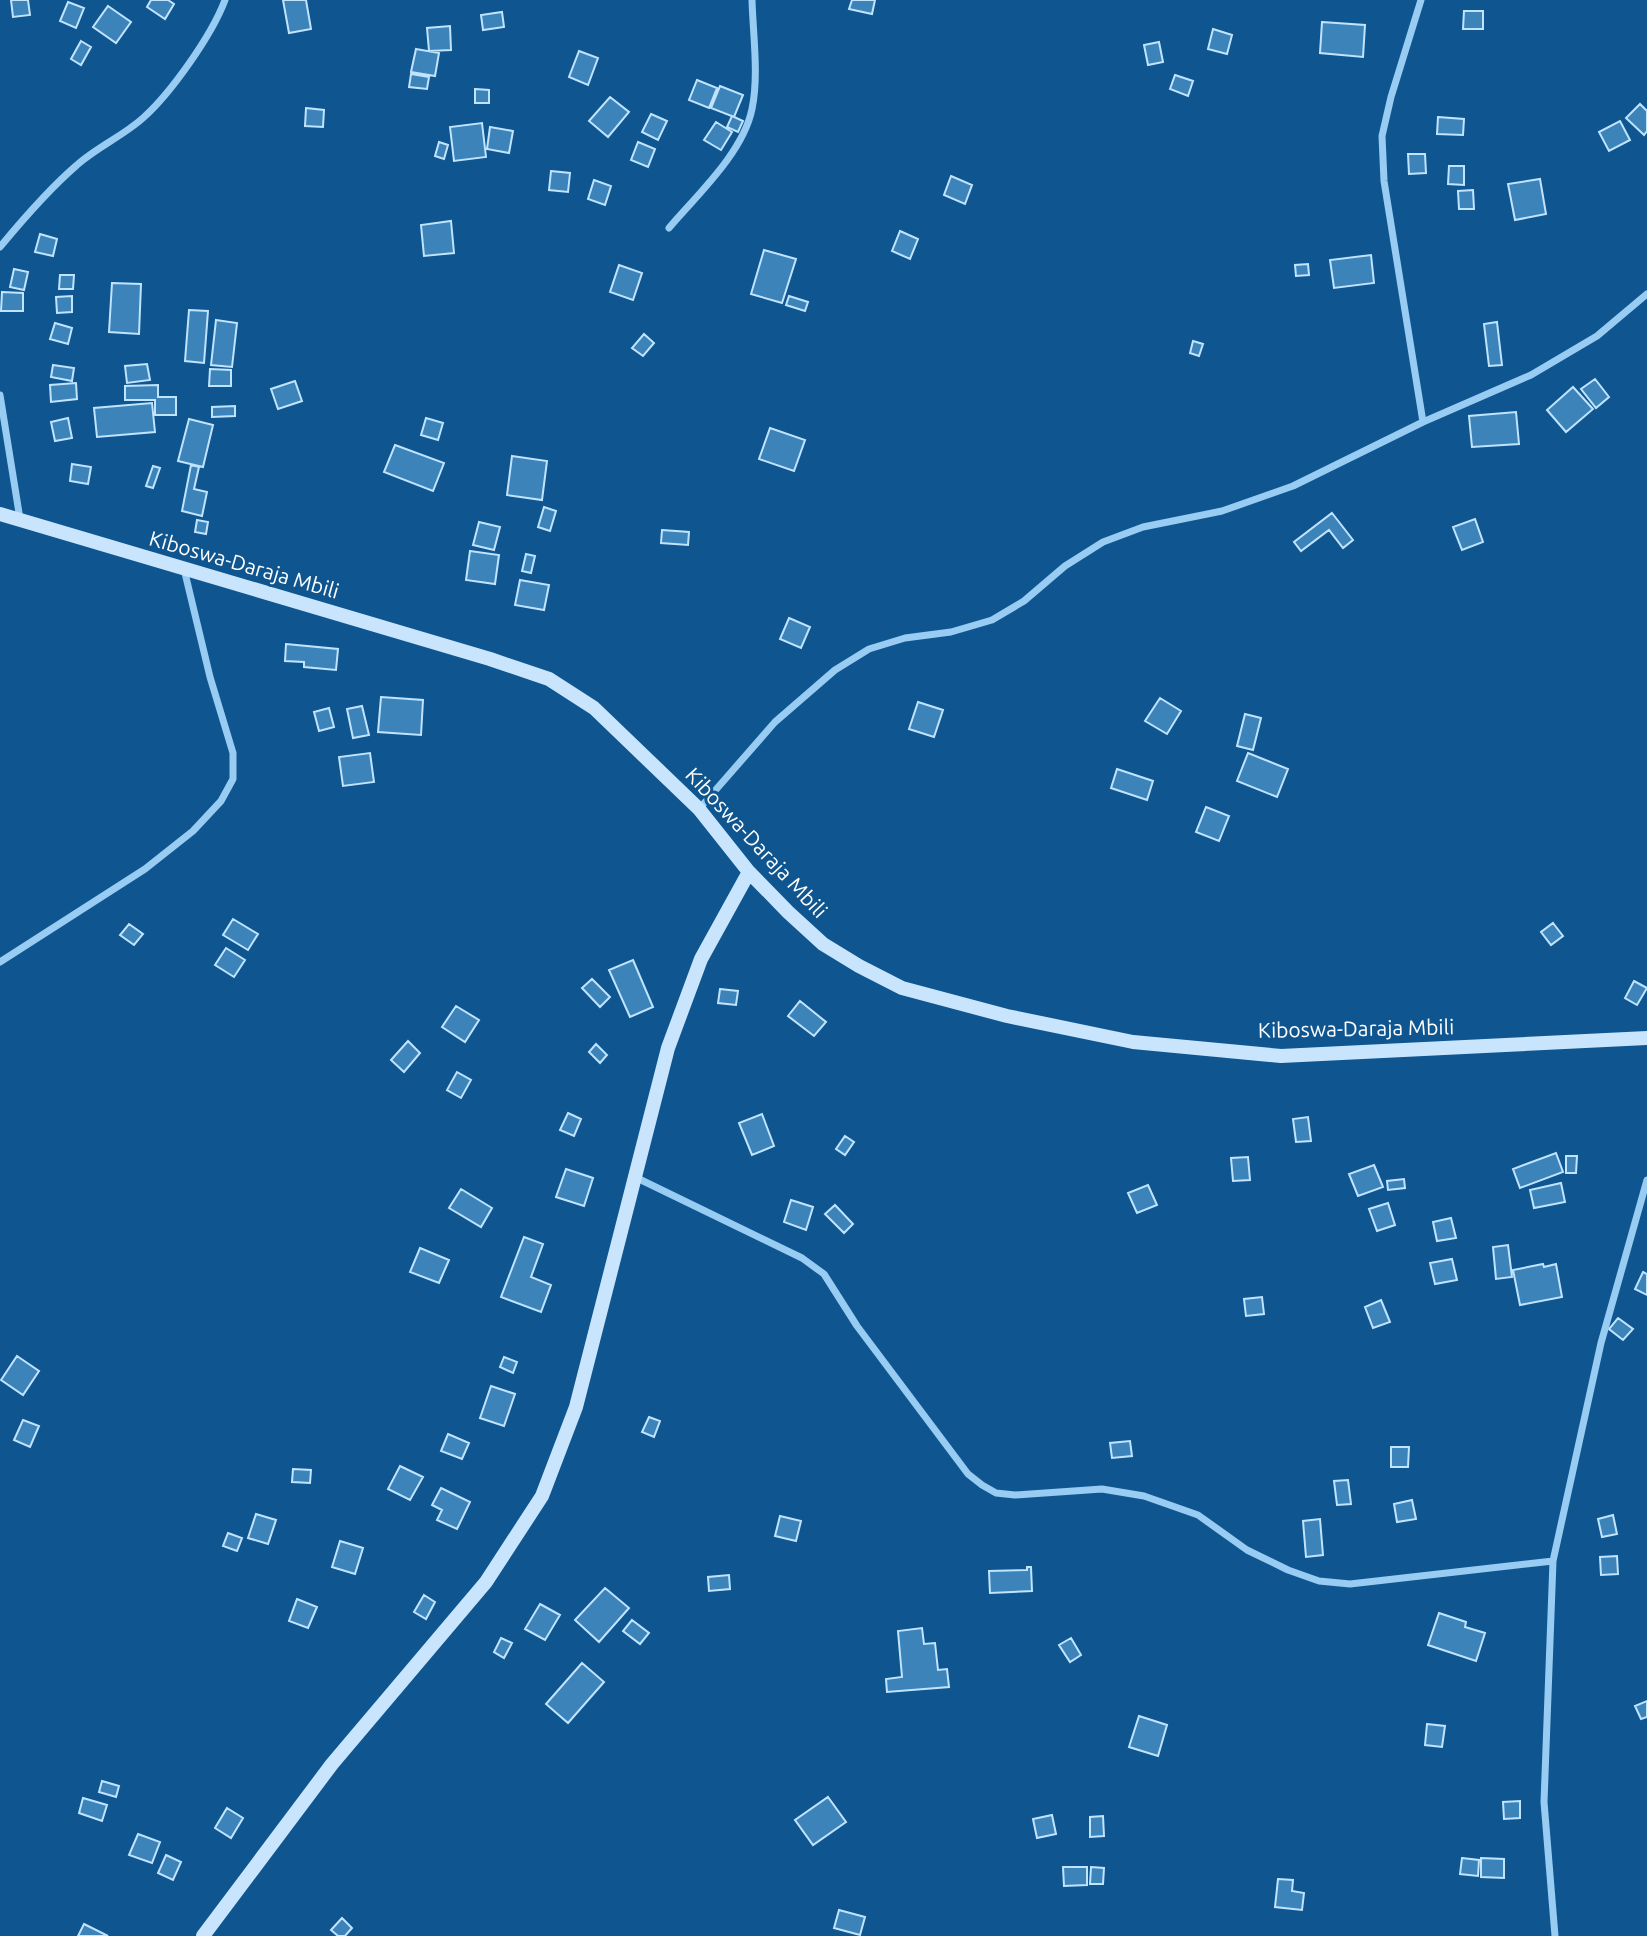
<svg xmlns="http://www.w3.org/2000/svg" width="1647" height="1936" font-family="Ubuntu,sans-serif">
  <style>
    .building { fill: #3c83ba; stroke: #c0e3fe; stroke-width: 2 }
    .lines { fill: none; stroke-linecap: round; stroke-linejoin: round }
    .minor { stroke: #98ccf3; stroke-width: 7 }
    .secondary { stroke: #c8e5fd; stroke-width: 14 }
    .labels { text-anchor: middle; stroke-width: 6; stroke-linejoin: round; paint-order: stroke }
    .street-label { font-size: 21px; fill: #fff; stroke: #0f5690 }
  </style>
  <rect width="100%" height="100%" fill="#0f5690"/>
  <path class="building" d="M11 0H28L30 15 13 17Z
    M151 0H168L174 4 165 19 147 7Z
    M283 0H306L311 29 289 33Z
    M852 0H875L872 14 849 9Z
    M68 2 84 8 76 28 60 21Z
    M108 6 131 22 116 43 93 27Z
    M1464 11H1483V29H1463Z
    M502 12 504 27 483 30 481 15Z
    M1322 22 1365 25 1363 57 1320 53Z
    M450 26 451 50 429 51 427 28Z
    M1213 29 1232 35 1227 54 1208 49Z
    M81 41 91 47 81 65 71 59Z
    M1159 42 1163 62 1148 65 1144 45Z
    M416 49 439 53 435 76 411 72Z
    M579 51 598 58 588 85 569 77Z
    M411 74 429 77 427 89 409 87Z
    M1175 75 1193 81 1188 96 1170 89Z
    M697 80 717 88 709 108 689 100Z
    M720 86 743 95 734 117 711 108Z
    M475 89 489 90V103H475Z
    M610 97 629 112 608 137 589 121Z
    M1640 104 1647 111V131L1644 135 1626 118Z
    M306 108 324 110 323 127 305 126Z
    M651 114 667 121 658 140 642 132Z
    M732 116 743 121 738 132 727 127Z
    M1438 117 1464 119 1463 135 1437 134Z
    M1620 121 1630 140 1609 151 1599 132Z
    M716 122 732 132 721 150 704 140Z
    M482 123 486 157 454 161 450 127Z
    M490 127 513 131 509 153 487 149Z
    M439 142 448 145 444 159 435 156Z
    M638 142 655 149 648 167 631 160Z
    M1408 154H1425L1426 173 1409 174Z
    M1449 166H1464V185L1448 184Z
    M551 171 570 173 568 192 549 190Z
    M951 176 972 185 965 204 944 195Z
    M1540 179 1546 214 1515 220 1508 184Z
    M594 180 611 186 605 205 588 199Z
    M1473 190 1474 209H1459L1458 191Z
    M451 221 454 253 424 256 421 225Z
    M900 231 918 239 910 259 892 251Z
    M40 234 57 239 53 256 35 252Z
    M764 250 796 259 782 303 751 294Z
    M1371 255 1374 283 1334 288 1330 260Z
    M1308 264 1309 275 1296 276 1295 265Z
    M619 265 642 273 633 300 610 292Z
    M14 269 28 272 24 290 10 287Z
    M60 275H74L73 289H59Z
    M112 283 141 284 139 334 109 332Z
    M2 292 23 293V311H1Z
    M72 296V312L57 313 56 297Z
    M789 296 808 302 805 311 786 305Z
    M189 310 208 311 204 363 185 361Z
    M216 320 237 323 232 367 211 365Z
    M1497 322 1502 365 1489 366 1484 324Z
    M55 323 72 328 68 344 50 339Z
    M644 334 654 343 643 356 632 348Z
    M1193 341 1203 344 1199 356 1190 353Z
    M147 364 150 380 127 383 125 366Z
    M53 365 74 368 72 381 51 377Z
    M210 369 231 370V386H209Z
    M1595 379 1609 397 1596 408 1581 389Z
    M295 381 302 401 278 409 271 389Z
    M76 383 77 399 51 402 50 385Z
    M158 385V397H176V415H155V400H125V386Z
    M1573 387 1593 409 1566 432 1547 410Z
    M152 403 155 432 97 437 94 408Z
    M235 406V416L212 417V407Z
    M1516 412 1519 444 1472 447 1469 416Z
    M68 418 72 438 55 441 51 422Z
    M426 418 443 423 438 440 421 435Z
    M189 419 213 425 203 467 178 461Z
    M770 428 805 440 794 471 759 459Z
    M395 445 444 463 433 491 384 472Z
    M512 456 547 461 542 500 507 495Z
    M72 464 91 467 88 484 70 481Z
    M191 465 199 467 194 489 207 492 202 516 182 511Z
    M153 466 160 468 153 488 146 486Z
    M544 507 556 511 550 531 538 527Z
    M1332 513 1353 540 1343 548 1329 530 1301 551 1294 542Z
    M1475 519 1483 542 1462 550 1453 527Z
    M197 520 208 522 206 534 195 532Z
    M479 522 500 527 494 550 473 545Z
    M662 530 689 532 688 545 661 543Z
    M470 551 499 555 495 584 466 580Z
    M526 554 535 556 531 573 522 571Z
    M520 580 549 585 544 610 515 605Z
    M789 618 810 627 801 648 780 639Z
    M286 644 338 649 336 670 304 667V662L285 661Z
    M381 697 423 700 421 735 378 732Z
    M1160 698 1181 711 1167 734 1145 721Z
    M918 702 943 710 934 737 909 729Z
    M362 706 369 735 353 738 347 709Z
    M329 708 334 727 319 731 314 712Z
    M1245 714 1261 718 1253 750 1237 746Z
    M370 753 374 782 343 786 339 757Z
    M1248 753 1288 769 1277 797 1237 781Z
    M1117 769 1153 781 1147 800 1111 788Z
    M1206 807 1229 816 1219 841 1196 832Z
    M233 919 258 934 248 950 223 935Z
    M1553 923 1563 936 1551 945 1541 932Z
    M129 924 143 934 134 945 120 935Z
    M226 948 245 960 234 977 215 965Z
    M633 960 653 1007 630 1017 609 970Z
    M592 979 610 997 600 1007 582 988Z
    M1634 981 1647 988 1637 1005 1625 998Z
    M720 989 738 991 736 1005 718 1003Z
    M800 1001 826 1022 814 1036 788 1016Z
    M456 1006 479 1020 465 1042 442 1027Z
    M408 1041 420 1053 404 1072 391 1060Z
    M596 1044 607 1055 600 1063 589 1052Z
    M457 1072 471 1080 461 1098 447 1090Z
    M568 1113 581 1119 574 1136 560 1130Z
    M762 1114 774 1146 752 1155 739 1123Z
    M1308 1117 1311 1141 1296 1142 1293 1119Z
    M845 1136 854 1142 845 1155 836 1149Z
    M1556 1153 1563 1172 1520 1188 1513 1169Z
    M1566 1156H1577L1576 1173H1566Z
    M1248 1157 1250 1180 1233 1181 1231 1158Z
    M1374 1165 1383 1187 1358 1196 1349 1174Z
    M566 1169 593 1178 584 1206 556 1197Z
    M1404 1179 1405 1188 1388 1190 1387 1181Z
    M1561 1183 1565 1202 1534 1208 1530 1190Z
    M1148 1185 1157 1205 1137 1213 1128 1193Z
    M461 1189 492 1208 481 1227 449 1208Z
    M791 1200 813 1207 806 1230 784 1222Z
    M1388 1203 1395 1225 1377 1231 1369 1209Z
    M835 1205 853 1224 844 1233 825 1214Z
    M1451 1218 1456 1238 1437 1241 1433 1222Z
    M524 1237 543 1244 531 1277 551 1285 541 1312 501 1297Z
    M1508 1245 1512 1277 1496 1279 1493 1247Z
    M420 1248 449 1260 439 1283 410 1272Z
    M1452 1259 1457 1280 1435 1284 1430 1263Z
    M1543 1264 1544 1267 1556 1264 1562 1297 1520 1305 1513 1270Z
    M1643 1272 1647 1274V1295L1635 1289Z
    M1262 1297 1264 1314 1246 1316 1244 1299Z
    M1381 1300 1390 1322 1373 1328 1365 1307Z
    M1618 1318 1633 1329 1623 1340 1609 1329Z
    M17 1356 39 1371 23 1395 1 1380Z
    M504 1357 517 1362 513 1373 500 1367Z
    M491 1386 515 1394 504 1426 480 1418Z
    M649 1417 660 1421 654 1437 642 1432Z
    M23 1420 39 1426 30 1447 14 1440Z
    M448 1434 469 1443 462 1459 441 1451Z
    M1130 1441 1132 1456 1112 1458 1110 1443Z
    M1391 1447H1409L1408 1467H1391Z
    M400 1466 423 1477 410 1500 388 1489Z
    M293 1469 311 1470 310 1483 292 1482Z
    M1348 1480 1351 1504 1337 1505 1334 1481Z
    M441 1488 470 1502 457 1529 437 1520 442 1510 432 1505Z
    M1412 1500 1416 1519 1397 1522 1394 1504Z
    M256 1514 276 1520 268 1544 248 1538Z
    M1613 1515 1617 1534 1602 1537 1598 1519Z
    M780 1516 801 1521 796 1541 775 1536Z
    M1320 1519 1323 1555 1306 1557 1303 1521Z
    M228 1533 242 1538 237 1551 223 1546Z
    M340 1541 363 1548 355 1574 332 1567Z
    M1617 1556 1618 1574 1601 1575 1600 1557Z
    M1027 1567H1031L1032 1591 990 1593 989 1571 1027 1570Z
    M729 1575 730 1589 709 1591 708 1577Z
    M605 1588 629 1608 599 1642 575 1620Z
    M424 1595 435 1602 426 1619 414 1612Z
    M297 1599 317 1607 308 1628 289 1621Z
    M540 1604 560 1615 545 1640 525 1629Z
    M1439 1613 1466 1622 1465 1627 1485 1633 1476 1661 1428 1645Z
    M632 1620 649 1633 640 1644 623 1631Z
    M922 1628 924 1644 935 1643 938 1670 947 1669 949 1687 887 1692 886 1679 902 1677 898 1631Z
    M501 1638 512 1643 504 1658 494 1652Z
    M1071 1638 1081 1655 1070 1662 1059 1645Z
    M582 1663 604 1682 568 1723 546 1704Z
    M1647 1701V1717L1641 1719 1635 1706Z
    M1139 1716 1167 1725 1158 1756 1129 1747Z
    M1427 1724 1445 1726 1442 1747 1425 1745Z
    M102 1781 119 1786 116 1797 99 1792Z
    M828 1797 846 1822 813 1845 795 1820Z
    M83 1798 107 1805 102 1821 79 1813Z
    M1520 1801V1818L1504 1819 1503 1802Z
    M227 1808 243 1818 231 1838 215 1828Z
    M1052 1815 1056 1834 1037 1838 1033 1819Z
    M1103 1816 1104 1836 1090 1837V1817Z
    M138 1834 160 1842 152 1863 129 1855Z
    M166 1855 181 1862 173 1880 158 1873Z
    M1462 1858 1479 1860 1478 1876 1460 1874Z
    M1481 1858 1504 1859V1878L1481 1877Z
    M1063 1867H1087V1885L1064 1886Z
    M1091 1867 1104 1868 1103 1884H1090Z
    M1278 1879 1293 1880 1292 1891 1304 1893 1302 1910 1275 1907Z
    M839 1910 865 1917 860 1935 834 1928Z
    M342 1918 352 1928 345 1936H338L331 1930Z
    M84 1924 108 1936H78Z"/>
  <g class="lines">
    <path class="minor" d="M1421 0 1391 97 1382 136 1384 181 1423 422
      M669 228C697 195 743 153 752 109 759 75 753 35 752 0
      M0 247C24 218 49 189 77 165 97 147 123 136 143 118 171 93 212 35 225 0
      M0 395 20 519
      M699 809 775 722 835 670 869 649 905 638 951 632 992 620 1024 601 1065 566 1103 542 1143 527 1222 511 1293 486 1423 422 1531 375 1597 336 1647 294
      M0 962 145 869 193 831 221 801 233 779V753L210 677 184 569
      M635 1177 802 1258 824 1274 857 1326 968 1474 982 1485 996 1493 1015 1495 1102 1489 1144 1496 1198 1515 1247 1550 1288 1570 1319 1581 1350 1584 1553 1561
      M1555 1936 1544 1802 1553 1561 1601 1343 1647 1180"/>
    <path class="secondary" d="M0 514 490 659 549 679 594 708 699 809 749 872 788 912 823 944 859 966 902 988 1007 1016 1133 1042 1281 1056 1647 1038
      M203 1936 332 1764 486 1582 542 1496 576 1407 668 1048 701 959 749 872"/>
  </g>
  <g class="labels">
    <g class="street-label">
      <text transform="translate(244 565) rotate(16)" y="7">Kiboswa-Daraja Mbili</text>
      <text transform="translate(756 843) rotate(47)" y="7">Kiboswa-Daraja Mbili</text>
      <text transform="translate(1356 1029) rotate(-1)" y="7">Kiboswa-Daraja Mbili</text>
    </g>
  </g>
</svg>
